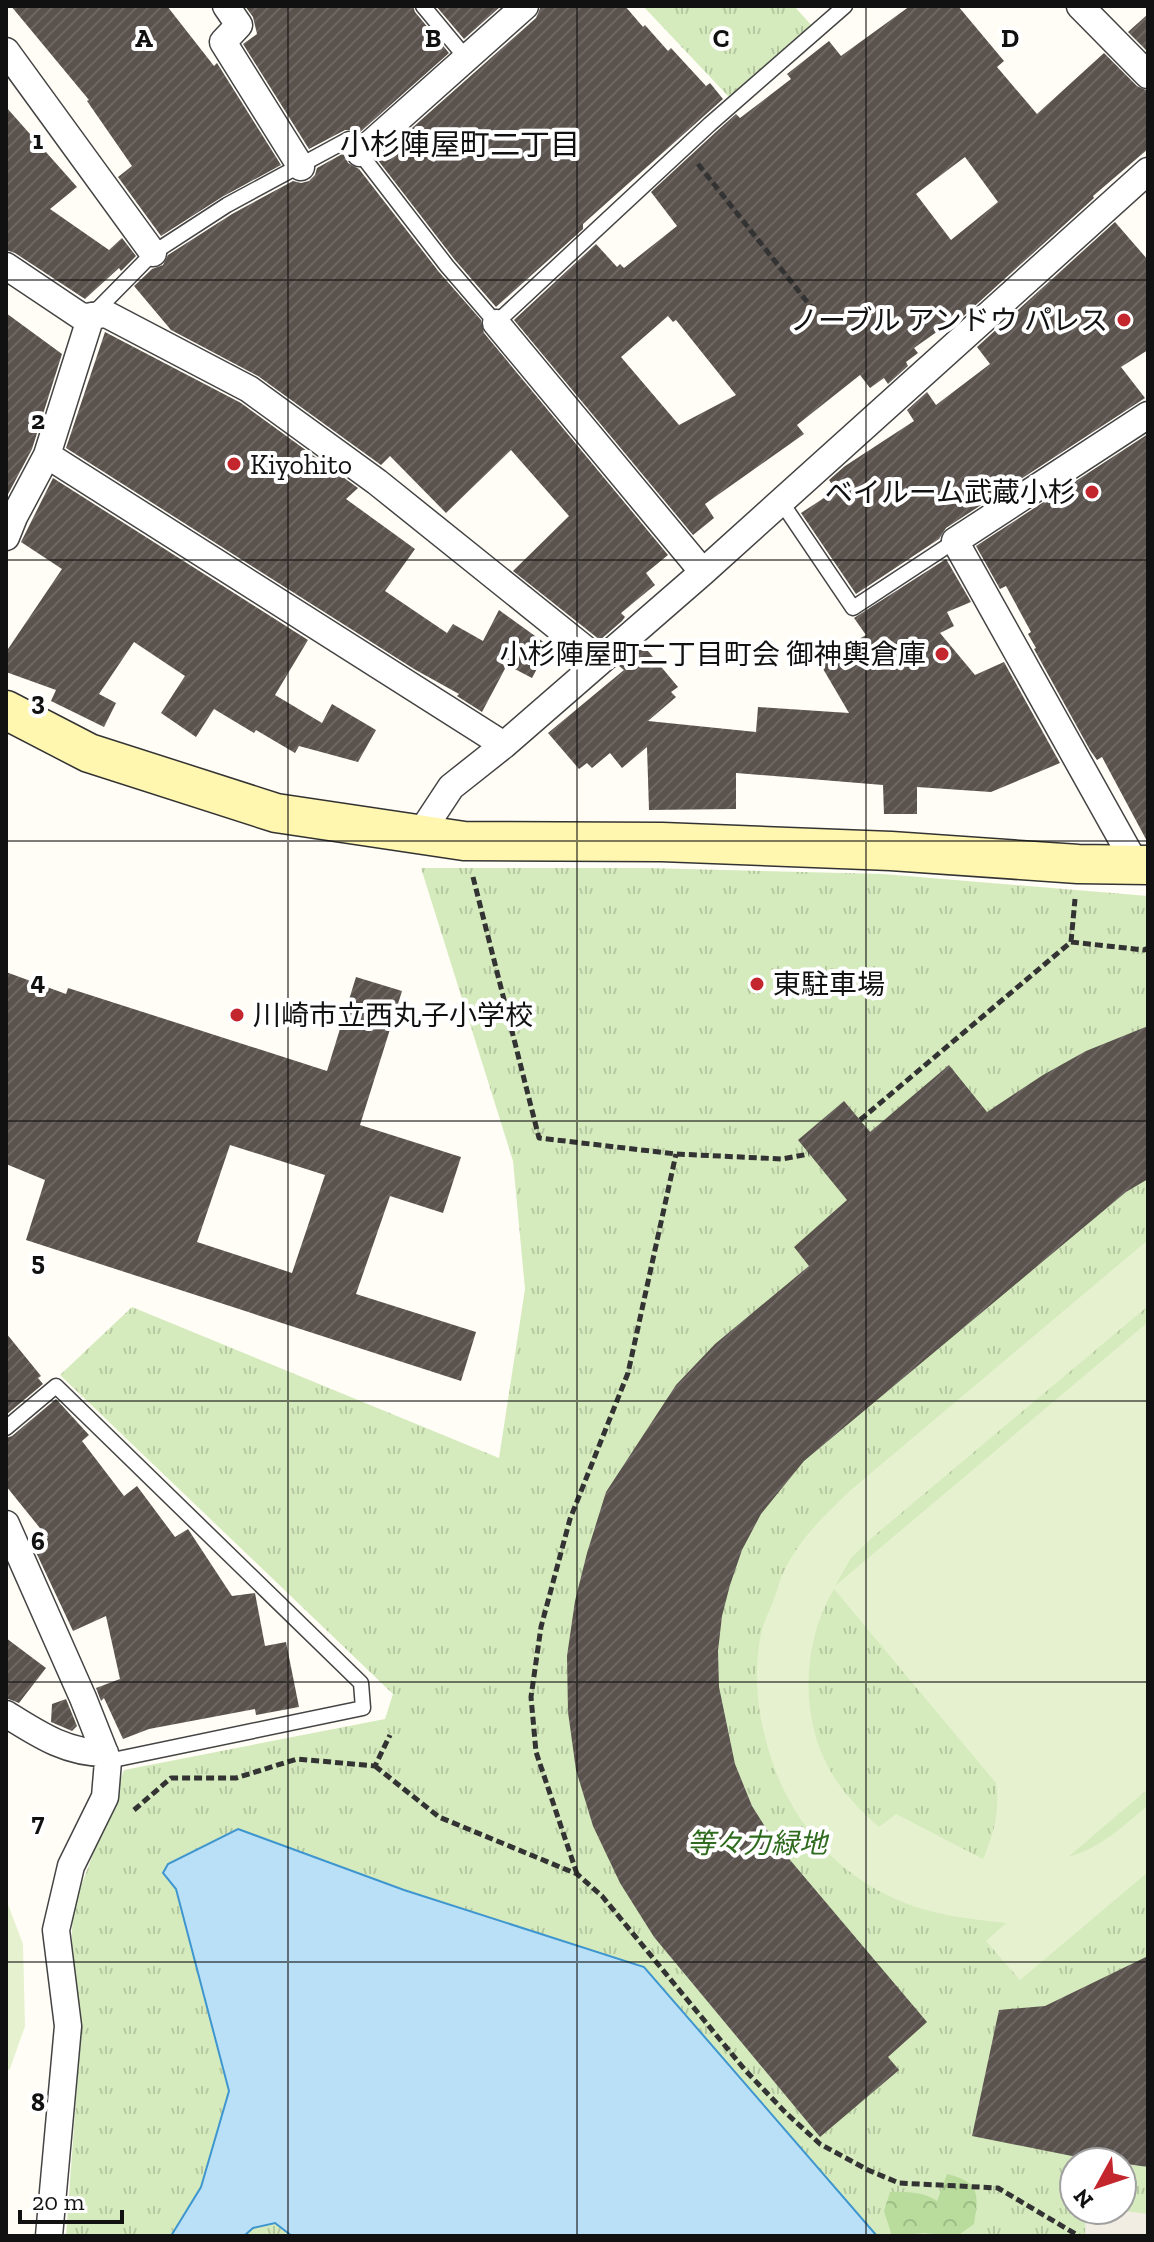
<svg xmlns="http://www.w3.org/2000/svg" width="1154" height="2242" font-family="'Zilla Slab','Noto Sans JP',serif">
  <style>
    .grass { fill: url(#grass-tufts); fill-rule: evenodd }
    .forest { fill: url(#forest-crowns) }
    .pitch { fill: #e6f2cf; fill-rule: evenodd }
    .plaza { fill: #f1ede2 }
    .water { fill: #b9e0f7; stroke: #3f96cf; stroke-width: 2 }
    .building { fill: url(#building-hatch); fill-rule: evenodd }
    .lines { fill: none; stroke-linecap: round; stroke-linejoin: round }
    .lane-casing { stroke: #444; stroke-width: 17 }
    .street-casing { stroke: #444; stroke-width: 29 }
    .secondary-casing { stroke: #333; stroke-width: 41 }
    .path { stroke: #333; stroke-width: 5; stroke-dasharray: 8 4; stroke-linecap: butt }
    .lane { stroke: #fff; stroke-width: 14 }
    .street { stroke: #fff; stroke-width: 26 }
    .secondary { stroke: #fff6b0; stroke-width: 38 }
    .grid { fill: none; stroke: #111; stroke-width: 2; stroke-opacity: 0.55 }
    .poi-dot { fill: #c4262e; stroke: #fff; stroke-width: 3 }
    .labels { text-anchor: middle; stroke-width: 8; stroke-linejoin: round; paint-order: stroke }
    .poi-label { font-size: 28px; fill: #111; stroke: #fff; text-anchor: end }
    .park-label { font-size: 28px; font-style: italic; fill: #2f6b1f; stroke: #fff }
    .neighbourhood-label { font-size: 30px; fill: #111; stroke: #fff }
    .grid-label { font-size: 26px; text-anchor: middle; font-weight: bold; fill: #111; stroke: #fff; stroke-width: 8; stroke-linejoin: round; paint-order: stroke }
  </style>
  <defs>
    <pattern id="grass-tufts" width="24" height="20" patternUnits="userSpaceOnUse" patternTransform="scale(2)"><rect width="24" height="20" fill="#d5ebbd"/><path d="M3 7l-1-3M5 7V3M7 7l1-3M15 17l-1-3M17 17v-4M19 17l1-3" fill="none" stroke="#b6c8a1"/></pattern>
    <pattern id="forest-crowns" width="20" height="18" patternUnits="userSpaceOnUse" patternTransform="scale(2)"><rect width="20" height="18" fill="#b9dc9c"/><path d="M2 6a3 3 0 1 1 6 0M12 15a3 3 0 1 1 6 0" fill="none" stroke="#9ebc85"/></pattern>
    <pattern id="building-hatch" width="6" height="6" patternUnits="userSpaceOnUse" patternTransform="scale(2)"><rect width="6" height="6" fill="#5a524d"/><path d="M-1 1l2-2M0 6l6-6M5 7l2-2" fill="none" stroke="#6d6662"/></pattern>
  </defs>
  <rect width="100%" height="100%" fill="#fffdf5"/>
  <path class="grass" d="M643 6H794L813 27 729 97Z
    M421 868H648L883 874 1148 896V2236H66L81 2032 71 1957 73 1908 124 1770 385 1719 393 1694 60 1375 132 1307 499 1458 525 1289 513 1161ZM1074 2162H1122V2210H1074Z"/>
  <path class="forest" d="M947 2174C980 2182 979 2194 974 2224L957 2236 924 2233 892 2236 884 2211 890 2192C908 2192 922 2191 937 2201Z"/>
  <path class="pitch" d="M1148 1240V1306L875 1535 851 1558 835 1586 1148 1322V1789L1068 1857C1099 1849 1124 1826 1148 1805V1872L1020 1980 986 1941 1006 1923C971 1919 938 1916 905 1903 829 1873 782 1810 764 1733 756 1700 754 1663 762 1630 765 1619 771 1607 775 1596 778 1587 781 1576 786 1567 802 1536 827 1513 852 1489ZM834 1589 996 1783C1000 1812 994 1833 983 1859L896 1814 879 1827C862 1812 846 1796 834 1777 799 1722 801 1644 834 1589Z
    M6 1899 23 1944 25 2026 10 2069 6 2071Z"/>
  <path class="plaza" d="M1086 2210H1118L1148 2214V2236H1085Z"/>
  <path class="water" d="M238 1829 404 1890 644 1967 877 2236H292L275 2223 253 2228 244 2236H171L201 2187 229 2091 176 1889 163 1873 168 1864Z"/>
  <path class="building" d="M11 6H167L214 66 217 63 281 165 222 197 161 236 118 177 132 166 87 101 89 100Z
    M245 6H413L415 12 449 53 358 134 353 130H345L309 149 243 44 257 34 253 17Z
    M436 6H501L464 39Z
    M541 6H625L643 27 645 25 668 51 671 48 706 86 710 83 723 99 583 224V229L496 307 455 260 377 159 536 18Z
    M910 6H958L1004 61 997 67 1037 114 1104 53 1137 86 1148 91V149L1093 196 1094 198 957 322 955 319 914 348 918 353 906 362 908 366 888 384 884 378 870 388 860 375 797 425 804 434 705 504 714 518 693 535 514 320 596 244 617 267 620 264 624 268 677 226 651 192 717 131 736 114 740 118 791 79 787 74 829 41 841 56ZM965 157 998 202 951 240 916 194ZM668 316 673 322 676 320 736 395 679 425 621 357Z
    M1148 14V52L1128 32Z
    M6 107 77 187 50 209 109 250 122 238 136 256 121 271 119 268 85 299 15 253 6 250Z
    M344 153 348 163 359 169 439 272 481 320 484 333 668 555 646 573 655 585 621 613 625 617 622 621 600 640 513 571 569 516 511 450 446 513 390 456 381 465 258 376 171 330 134 286 152 269 163 265 168 255 232 214 293 181 301 183 309 181 315 175 317 168Z
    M1115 222 1148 260V350L1121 367 1145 398 946 528 939 539 856 594 801 513 836 490 829 480 845 466 914 421 907 410 927 392 936 405 990 364 977 347Z
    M6 313 62 354 32 449 6 498Z
    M105 332 241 403 358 488 346 499 415 549 385 591 447 633 453 624 483 641 499 610 549 646 532 678 507 665 482 712 457 696 459 694 414 669 66 448Z
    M1148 434V843L1102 757 1097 760 1090 750 1034 649 1036 648 1028 634 1031 632 1006 586 1000 589 976 546Z
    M53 478 308 640 275 695 322 723 332 704 376 730 358 762 299 746 295 753 256 730 254 733 214 709 196 737 161 713 185 676 134 642 99 694 116 703 104 727 51 701 56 690 6 672V652L62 569 21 542Z
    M946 559 971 602 947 612 954 626 940 633 975 675 1004 662 1060 763 991 792 917 787V814H884L883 785 736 773V809L649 810 647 747 622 768 610 753 592 768 587 763 579 769 548 733 624 670 619 666 643 645 678 687 671 692 676 697 648 721 756 732 758 707 849 713 819 662 866 635 854 618Z
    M6 972 66 994 68 988 327 1071 356 977 402 991 360 1125 461 1157 443 1213 390 1196 356 1294 476 1332 461 1381 26 1240 45 1180 6 1164ZM230 1145 325 1175 292 1273 197 1242Z
    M1148 1026V1179L1126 1192 804 1461 761 1514 742 1550 730 1585 722 1616 718 1651 719 1687 735 1764 752 1806 774 1841 927 2022 888 2057 899 2070 820 2137 654 1937 620 1883 593 1826 576 1770 568 1712 567 1656 575 1601 587 1553 606 1492 676 1385 715 1344 809 1266 794 1247 847 1200 798 1140 844 1101 870 1132 949 1065 987 1112 1043 1075 1086 1051Z
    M6 1333 41 1376 38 1378 43 1384 6 1415Z
    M56 1399 89 1435 82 1441 124 1496 137 1486 175 1537 188 1529 232 1596 255 1593 265 1646 286 1642 299 1707 256 1715 255 1709 149 1729 123 1739 104 1698 101 1701 96 1688 120 1679 106 1616 73 1631 34 1548 48 1538 6 1486V1438L12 1436Z
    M6 1638 46 1668 19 1703 6 1698Z
    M66 1699 77 1726 72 1731 51 1722 52 1704Z
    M1148 1956V2167L1077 2157 972 2136 999 2010 1045 2006Z"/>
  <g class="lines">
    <defs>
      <path id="lane" d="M423 6 467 59
        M92 315 153 253 227 205 349 139 447 266 496 323 710 124 845 6
        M782 503 853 608 955 541
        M6 1428 56 1386 361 1683 363 1708 108 1761"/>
      <path id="street" d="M226 6 239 25 223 42 301 167
        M1080 6 1148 75
        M6 51 153 253
        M360 153 525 6
        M6 266 79 315 85 317 106 314 249 389 377 482 600 661
        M496 323 703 572
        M47 455 504 745
        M6 537 14 517 47 455 91 316
        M420 834 451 787 504 745 703 572 1148 171
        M1136 865 955 541 1148 415
        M6 1524 83 1698 108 1761 105 1797 71 1866 56 1930 68 2026 49 2236
        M6 1714C38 1734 66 1753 105 1753"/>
      <path id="secondary" d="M6 710 89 753 276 813 464 841 662 842 891 851 1078 864 1148 865"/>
    </defs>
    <use href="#lane" class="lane-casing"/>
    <use href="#street" class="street-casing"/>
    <use href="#secondary" class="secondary-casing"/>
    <path class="path" d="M698 164 816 313
      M473 877 539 1138 676 1154 782 1159 809 1154
      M1071 942 1144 950 1148 948
      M860 1120 1071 942 1075 899
      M375 1766 439 1817 577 1874 602 1896 745 2070 786 2113 820 2144 868 2170 899 2183 998 2188 1079 2236
      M134 1810 171 1778H236L297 1759 375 1766 390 1735
      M577 1874 536 1752 531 1697 541 1627 570 1519 628 1373 676 1154"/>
    <use href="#lane" class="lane"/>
    <use href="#street" class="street"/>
    <use href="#secondary" class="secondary"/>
  </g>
  <path class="grid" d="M288 6V2236M577 6V2236M866 6V2236M6 280H1148M6 560H1148M6 841H1148M6 1121H1148M6 1401H1148M6 1682H1148M6 1962H1148"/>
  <g class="poi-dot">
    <circle cx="1124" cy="320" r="8"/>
    <circle cx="234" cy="464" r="8"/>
    <circle cx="1092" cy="492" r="8"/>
    <circle cx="942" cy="654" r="8"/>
    <circle cx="757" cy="984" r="8"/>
    <circle cx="237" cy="1015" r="8"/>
  </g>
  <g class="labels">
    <g class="poi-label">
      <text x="1108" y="330">ノーブル アンドウ パレス</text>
      <text x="250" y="474" text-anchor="start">Kiyohito</text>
      <text x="1076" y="502">ベイルーム武蔵小杉</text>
      <text x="926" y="664">小杉陣屋町二丁目町会 御神輿倉庫</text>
      <text x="773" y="994" text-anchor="start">東駐車場</text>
      <text x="253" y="1025" text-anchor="start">川崎市立西丸子小学校</text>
    </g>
    <g class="park-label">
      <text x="757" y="1853">等々力緑地</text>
    </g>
    <g class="neighbourhood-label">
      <text x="460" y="155">小杉陣屋町二丁目</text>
    </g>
  </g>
  <g class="grid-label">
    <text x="144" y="47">A</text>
    <text x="433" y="47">B</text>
    <text x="721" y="47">C</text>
    <text x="1010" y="47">D</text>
    <text x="38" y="149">1</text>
    <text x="38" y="429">2</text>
    <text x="38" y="710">3</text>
    <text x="38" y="990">4</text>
    <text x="38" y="1270">5</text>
    <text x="38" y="1550">6</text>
    <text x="38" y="1831">7</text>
    <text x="38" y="2111">8</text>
  </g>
  <rect width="1154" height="2242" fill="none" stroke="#111111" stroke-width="16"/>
  <g transform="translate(1098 2186) rotate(230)"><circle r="38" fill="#ffffff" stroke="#a0a0a0" stroke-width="2"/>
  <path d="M0-6L14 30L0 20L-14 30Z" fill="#c4262e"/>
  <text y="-12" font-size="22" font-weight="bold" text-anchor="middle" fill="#111111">N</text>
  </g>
  <path d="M20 2210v12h102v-12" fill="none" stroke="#111111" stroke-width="4"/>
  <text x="32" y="2210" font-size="24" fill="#111111" stroke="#ffffff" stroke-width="6" paint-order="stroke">20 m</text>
</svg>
